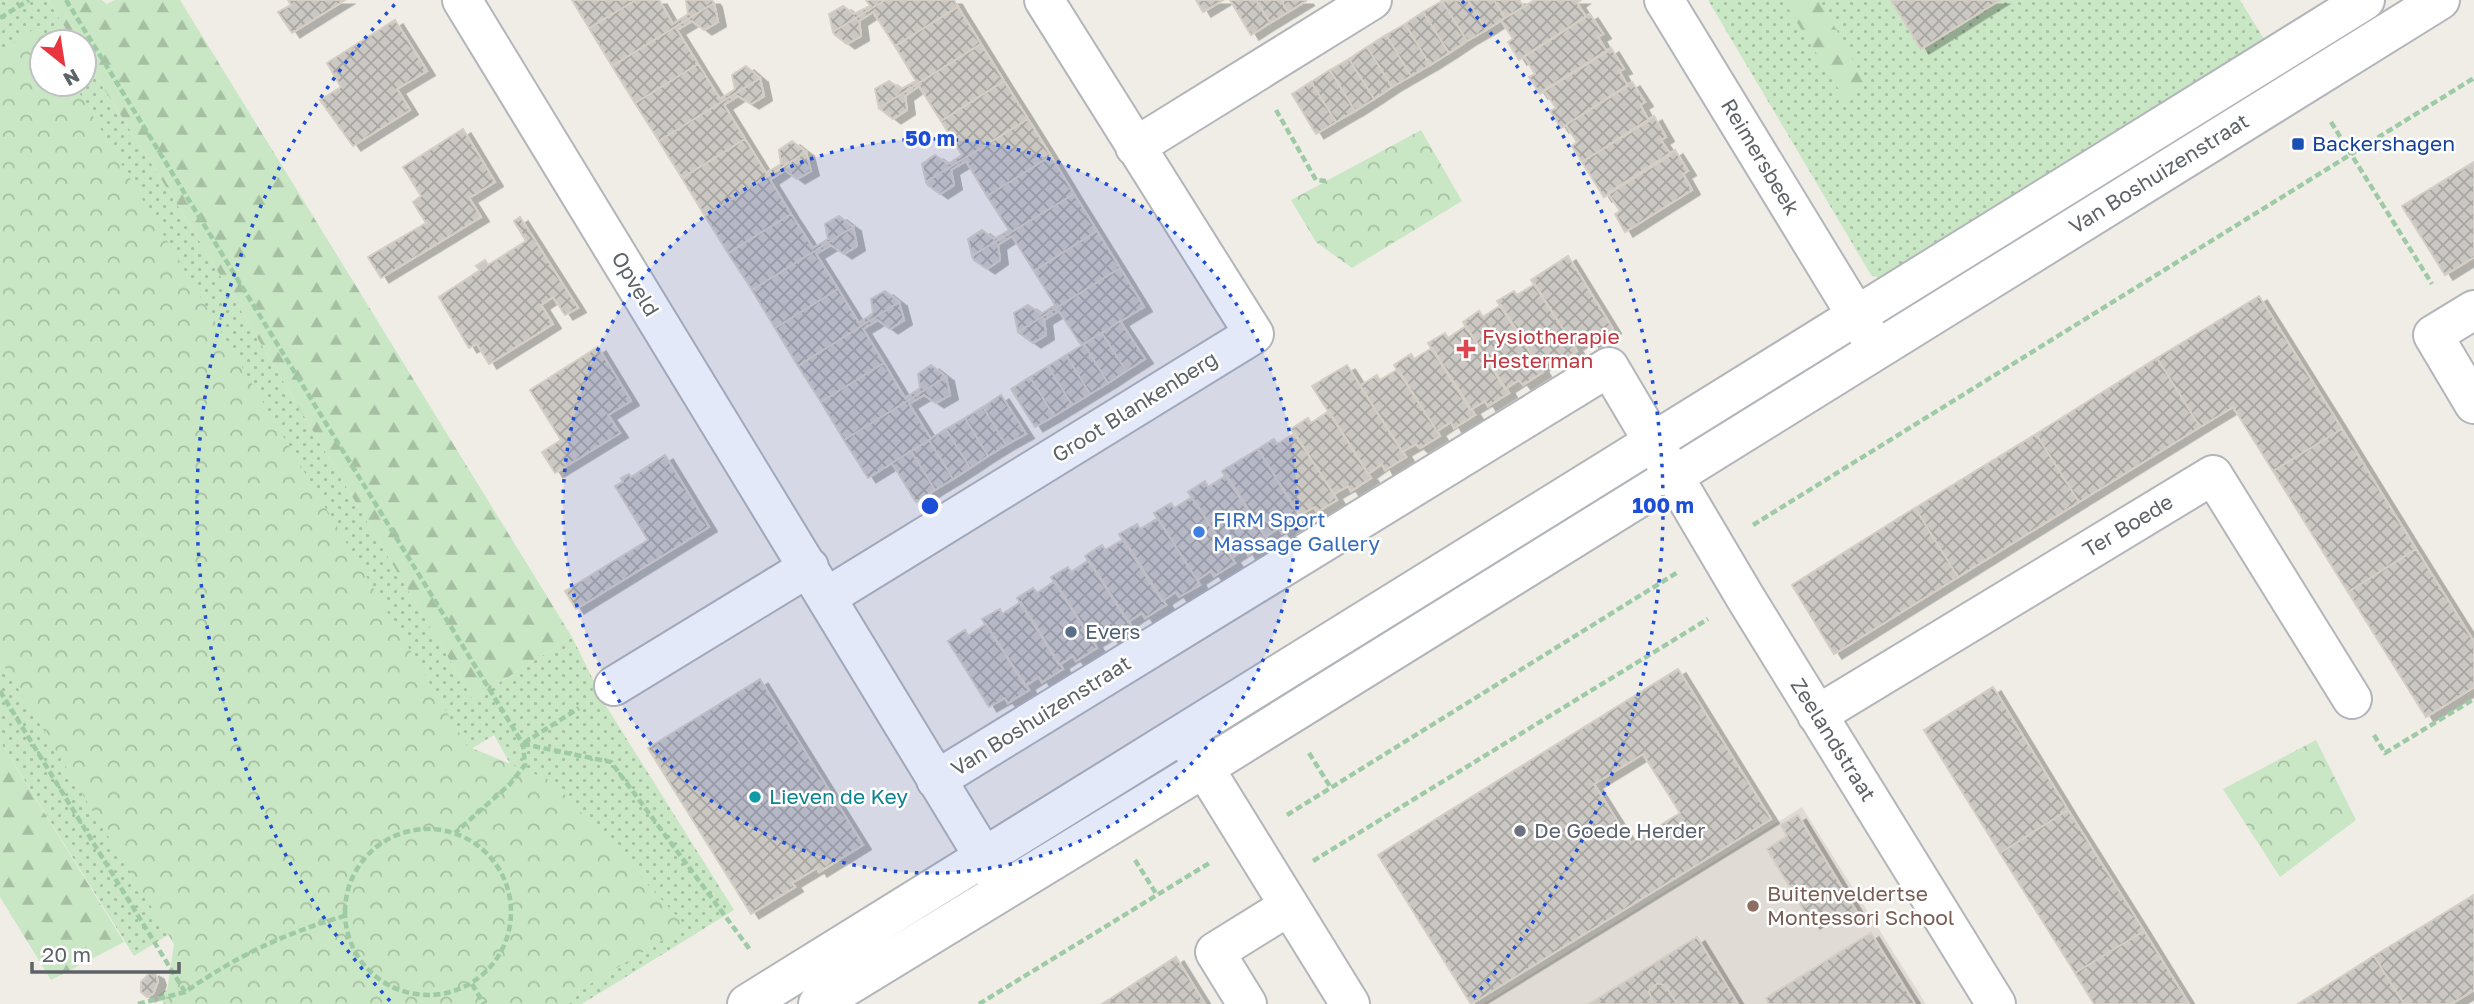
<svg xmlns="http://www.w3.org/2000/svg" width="2474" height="1004" font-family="'Golos Text',sans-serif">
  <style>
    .education { fill: #e0dcd5 }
    .grass { fill: url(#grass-dots) }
    .forest { fill: url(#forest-firs) }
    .park { fill: url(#park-crowns) }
    .building { fill: url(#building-cross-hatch); stroke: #d5cec5; stroke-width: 2; fill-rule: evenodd; filter: url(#shadow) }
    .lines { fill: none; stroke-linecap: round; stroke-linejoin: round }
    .minor-casing { stroke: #b2b5b9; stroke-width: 42 }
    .path { stroke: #9ecba5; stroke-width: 4.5; stroke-dasharray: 7 3.5; stroke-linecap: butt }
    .minor { stroke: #fff; stroke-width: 38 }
    .ring { fill: none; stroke: #1d4ed8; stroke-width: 3.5; stroke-dasharray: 3.5 7 }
    .transit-dot { fill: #1a4fb4; stroke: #fff; stroke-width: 2.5 }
    .health-dot { fill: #e0444e; stroke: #fff; stroke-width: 2.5 }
    .shop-dot { fill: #3f7fe0; stroke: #fff; stroke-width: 2.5 }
    .service-dot { fill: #5c6f8a; stroke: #fff; stroke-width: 2.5 }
    .culture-dot { fill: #0f9aa8; stroke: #fff; stroke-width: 2.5 }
    .worship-dot { fill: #6b7280; stroke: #fff; stroke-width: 2.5 }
    .education-dot { fill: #8d6e63; stroke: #fff; stroke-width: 2.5 }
    .labels { text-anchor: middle; stroke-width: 5; stroke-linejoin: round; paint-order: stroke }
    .transit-label { font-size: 21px; fill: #164399; stroke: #fff; text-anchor: start }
    .street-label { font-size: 21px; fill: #5e6367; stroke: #fff }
    .health-label { font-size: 21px; fill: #be3a42; stroke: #fff; text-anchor: start }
    .shop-label { font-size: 21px; fill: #366cbe; stroke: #fff; text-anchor: start }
    .service-label { font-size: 21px; fill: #4e5e75; stroke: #fff; text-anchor: start }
    .culture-label { font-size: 21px; fill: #0d838f; stroke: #fff; text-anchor: start }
    .worship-label { font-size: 21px; fill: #5b616d; stroke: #fff; text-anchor: start }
    .education-label { font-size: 21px; fill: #785e54; stroke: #fff; text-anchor: start }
    .centre { fill: #1d4ed8; stroke: #fff; stroke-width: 3.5 }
    .ring-label { font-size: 21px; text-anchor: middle; font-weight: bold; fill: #1d4ed8; stroke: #fff; stroke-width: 5; stroke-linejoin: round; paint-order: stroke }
  </style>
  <defs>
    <pattern id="grass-dots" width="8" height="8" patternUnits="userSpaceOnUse" patternTransform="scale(1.75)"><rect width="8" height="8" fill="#c9e7c4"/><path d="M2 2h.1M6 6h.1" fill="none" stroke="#a6bfa3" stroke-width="1.8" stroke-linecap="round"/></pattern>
    <pattern id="forest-firs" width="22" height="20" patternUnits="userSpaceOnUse" patternTransform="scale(1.75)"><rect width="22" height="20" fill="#c9e7c4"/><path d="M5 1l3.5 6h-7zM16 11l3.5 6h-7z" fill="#a6bfa3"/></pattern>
    <pattern id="park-crowns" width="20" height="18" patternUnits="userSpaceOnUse" patternTransform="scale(1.75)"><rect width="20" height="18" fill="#c9e7c4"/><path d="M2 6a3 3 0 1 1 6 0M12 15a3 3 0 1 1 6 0" fill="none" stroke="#a6bfa3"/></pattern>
    <pattern id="building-cross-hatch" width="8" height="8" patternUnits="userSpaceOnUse" patternTransform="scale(1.75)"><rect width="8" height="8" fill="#cbc8c3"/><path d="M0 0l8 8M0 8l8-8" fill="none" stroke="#a8a6a2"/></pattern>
    <filter id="shadow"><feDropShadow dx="8" dy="4.5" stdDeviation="0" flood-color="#0004"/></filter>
  </defs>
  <rect width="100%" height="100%" fill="#f0ede7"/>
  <path class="education" d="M1802 807 1926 1004H1483Z"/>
  <path class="grass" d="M0 0H48L74 42H42V84H84V57L190 225 473 699 572 637 606 706 734 910 582 1004H164L158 995 518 778 494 735 134 956 0 741Z
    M1708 0H2240L2269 47 1882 279 1871 275Z"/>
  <path class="forest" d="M48 0H102L107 4 115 0H180L572 637 473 699 190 225 84 57V42H74Z
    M1783 0H1820L1865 82 1848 104Z
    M0 741 124 942 51 980 0 897Z"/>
  <path class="park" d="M39 26 49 42H42V84H74L467 746 552 781 686 926 557 1004H165L174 944 0 659V51Z
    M1421 130 1462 201 1352 268 1316 242 1291 200Z
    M2316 740 2356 820 2280 877 2223 789Z"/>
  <path class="building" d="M288 0H345L292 33 278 12 291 5Z
    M572 0H636L589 28Z
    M636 0H659L673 24 688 14 686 0H712L714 3 612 66 589 28Z
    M866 0H885L833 32 829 14 843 6 854 14 870 6Z
    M885 0H954L958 7 895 46 873 12 859 21 861 36 847 44 835 35 833 32Z
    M1196 0H1223L1203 12Z
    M1230 0H1256L1270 23 1251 35Z
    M1256 0H1281L1288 12 1270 23Z
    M1281 0H1305L1306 1 1288 12Z
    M1468 0 1486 30 1467 41 1442 1Z
    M1468 0H1494L1505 18 1486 30Z
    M1494 0H1519L1524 7 1505 18Z
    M1535 0H1581L1577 3 1586 17 1519 60 1508 42 1513 39 1501 20Z
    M1891 0H2000L1921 49Z
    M1442 1 1467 41 1449 53 1423 12Z
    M714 3 718 22 704 30 692 21 677 30 698 64 635 103 612 66Z
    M958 7 981 44 879 108 875 89 889 81 901 89 916 81 895 46Z
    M1423 12 1449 53 1430 65 1405 24Z
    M1590 14 1603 34 1598 37 1607 52 1540 94 1529 77 1535 74 1524 56Z
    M395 20 427 71 397 89 410 110 353 146 320 100 341 87 327 63Z
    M1405 24 1430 65 1411 76 1386 35Z
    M1386 35 1411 76 1392 87 1367 47Z
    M981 44 1004 81 941 121 919 86 905 96 907 110 893 119 879 108Z
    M1367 47 1392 87 1374 99 1349 59Z
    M1611 48 1624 69 1619 71 1628 86 1561 128 1550 111 1556 108 1544 90Z
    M1349 59 1374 99 1355 111 1330 70Z
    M698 64 720 99 735 89 732 75 746 66 760 78 659 141 635 103Z
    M1330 70 1355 111 1336 122 1311 82Z
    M760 78 764 96 751 104 738 96 724 105 745 139 682 178 659 141Z
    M1004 81 1028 119 926 182 922 164 935 155 948 164 962 155 941 121Z
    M1311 82 1336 122 1316 134 1292 94Z
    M1632 82 1645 102 1640 105 1649 121 1582 162 1572 146 1577 142 1566 125Z
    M1654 116 1666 137 1661 140 1671 155 1604 197 1582 162Z
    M1028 119 1051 156 987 196 966 161 951 170 954 185 940 194 928 185 926 182Z
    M463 129 495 182 469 198 481 217 381 278 368 257 426 223 413 202 421 196 403 167Z
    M745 139 766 173 781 164 779 150 792 141 806 152 705 216 682 178Z
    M1675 150 1688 171 1683 174 1692 190 1625 232 1615 214 1620 211 1608 193Z
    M806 152 811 171 797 179 785 170 770 180 791 214 728 253 705 216Z
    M1051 156 1074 194 972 256 968 239 982 230 994 239 1009 230 987 196Z
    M2474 162V257L2445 275 2402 206Z
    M1074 194 1097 231 1034 271 1012 236 998 245 1000 260 987 269 974 260 972 256Z
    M791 214 813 248 828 239 825 224 839 216 853 227 752 290 728 253Z
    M520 217 578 308 565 315 553 297 541 305 553 324 489 364 477 344 469 348 439 297 480 270 476 266 485 260 488 265 526 241 514 221Z
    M853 227 857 246 844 254 831 245 816 254 838 289 775 328 752 290Z
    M1097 231 1120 268 1018 332 1014 313 1028 305 1041 314 1055 305 1034 271Z
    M1568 256 1613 329 1591 343 1588 337 1574 346 1531 280Z
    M1120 268 1144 307 1081 345 1059 311 1044 320 1046 335 1033 343 1018 332Z
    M1535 284 1577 351 1557 363 1554 359 1539 367 1497 301 1514 291 1517 295Z
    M838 289 859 323 873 313 871 299 885 291 899 302 798 366 775 328Z
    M2259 296 2342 429 2273 471 2233 407 2200 427 2157 358Z
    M899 302 904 320 890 329 878 320 863 329 884 363 821 402 798 366Z
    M1501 305 1543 372 1523 385 1519 380 1505 389 1463 322 1479 311 1483 317Z
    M1120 321 1145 359 1126 371 1102 333Z
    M1466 326 1509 393 1488 406 1485 401 1470 410 1428 343 1445 333 1448 338Z
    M1102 333 1126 371 1108 383 1084 344Z
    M1084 344 1108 383 1090 394 1066 355Z
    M598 347 631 401 608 415 620 433 555 473 542 452 561 440 530 390Z
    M1432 348 1475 415 1454 428 1451 422 1437 431 1394 365 1411 354 1414 359Z
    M1066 355 1090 394 1072 405 1048 366Z
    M2157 358 2200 427 2079 502 2036 434Z
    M884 363 905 398 920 388 918 374 931 365 946 377 844 440 821 402Z
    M1347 365 1406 457 1385 470 1382 464 1368 474 1312 386Z
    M1048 366 1072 405 1054 416 1030 377Z
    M1398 369 1440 436 1420 448 1416 444 1402 452 1360 386 1377 375 1380 380Z
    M946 377 950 395 936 403 924 395 909 404 931 439 868 478 844 440Z
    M1030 377 1054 416 1035 427 1011 389Z
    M1001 395 1026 434 1006 445 983 407Z
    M983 407 1006 445 988 456 965 418Z
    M1329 411 1371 478 1351 491 1348 486 1334 494 1291 429 1308 418 1311 423Z
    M965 418 988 456 970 468 946 429Z
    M946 429 970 468 953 479 929 440Z
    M2342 429 2416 549 2348 592 2273 471Z
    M1295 433 1337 500 1317 512 1314 507 1299 516 1258 449 1274 439 1277 444Z
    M2036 434 2079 502 1958 577 1915 508Z
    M929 440 953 479 935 490 911 451Z
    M1258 449 1303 520 1282 533 1279 528 1265 537 1222 471Z
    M911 451 935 490 916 502 892 463Z
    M665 455 709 527 576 609 565 591 648 540 615 486 623 482 621 478 629 474 631 477Z
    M1227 475 1269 542 1248 555 1245 549 1231 558 1188 492 1205 481 1208 487Z
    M1192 497 1235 563 1214 576 1211 571 1197 580 1154 513 1171 503 1174 508Z
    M1915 508 1958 577 1834 654 1792 585Z
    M1158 518 1200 585 1179 597 1176 592 1162 601 1119 534 1137 524 1140 529Z
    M1124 539 1166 605 1145 618 1142 613 1128 622 1085 556 1102 545 1105 550Z
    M2416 549 2474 642V687L2426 717 2348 592Z
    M1089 560 1132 627 1111 640 1108 634 1093 643 1051 577 1068 567 1071 572Z
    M1055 581 1097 648 1076 661 1073 656 1059 665 1017 598 1033 588 1037 593Z
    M1021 602 1063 669 1042 682 1039 677 1025 686 982 619 1000 609 1002 614Z
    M986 624 1029 690 1008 703 1005 698 989 707 948 641 965 630 968 636Z
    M1678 669 1771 819 1471 1004 1378 855ZM1643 754 1680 813 1631 843 1594 784Z
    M760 679 863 845 819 872 817 868 792 883 795 887 751 914 648 748Z
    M1993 687 2068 810 2000 853 1924 730Z
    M2068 810 2144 931 2075 973 2000 853Z
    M1798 815 1857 912 1840 922 1833 911 1812 924 1767 849 1787 836 1781 825Z
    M2474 895V990L2451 1004H2404L2374 956Z
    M2144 931 2189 1004H2094L2075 973Z
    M1871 933 1915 1004H1769L1766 998Z
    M1697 937 1738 1004H1677L1666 986 1658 983 1649 991 1653 1004H1589Z
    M2374 956 2404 1004H2298Z
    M1176 957 1205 1004H1102Z
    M151 972 156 975 158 981 153 994 147 997 141 992V982Z
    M1658 983 1666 986 1677 1004H1653L1649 991Z"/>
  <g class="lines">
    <defs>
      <path id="minor" d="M462 0 998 880
        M1664 0 1869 336
        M1135 147 1372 0
        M2474 310 2433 335 2474 404
        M827 597 1254 334 1044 0
        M614 686 809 567
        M1817 715 2213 475 2352 699
        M1190 745 1350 1004
        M936 780 1609 367 1745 597 1996 1004
        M747 1004 2365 0
        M818 1004 1204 768 2440 0
        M1247 1004 1215 952 1289 906"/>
    </defs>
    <use href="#minor" class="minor-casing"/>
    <path class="path" d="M66 0 523 744 525 765 509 785 455 833
      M0 18 29 0
      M1276 110 1316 180 1326 181
      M2331 122 2432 284
      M1753 525 2474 78
      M0 691 185 992C237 956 283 934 344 916
      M2374 735 2385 753 2474 699
      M524 743 579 708
      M523 744 611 762 751 951
      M1309 753 1331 788
      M1287 815 1678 572
      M345 912a83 83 0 1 1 166 0a83 83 0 1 1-166 0Z
      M1135 860 1157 895
      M1313 861 1708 619
      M472 984 484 1004
      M138 1004 185 992
      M979 1004 1211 862"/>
    <use href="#minor" class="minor"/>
  </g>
  <circle cx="930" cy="506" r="367" fill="#1d4ed8" fill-opacity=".12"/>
  <g class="ring">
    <circle cx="930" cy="506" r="367"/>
    <path d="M390 1001A733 733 0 0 1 398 1M1462 1A733 733 0 0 1 1470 1001"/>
  </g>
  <rect class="transit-dot" x="2291" y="137" width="14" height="14" rx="3.5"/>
  <path class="health-dot" d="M1462.5 338.5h7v7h7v7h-7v7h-7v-7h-7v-7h7z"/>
  <circle class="shop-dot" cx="1199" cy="532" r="7"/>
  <circle class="service-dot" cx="1071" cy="632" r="7"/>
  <circle class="culture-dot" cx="755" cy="797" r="7"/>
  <circle class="worship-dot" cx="1520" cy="831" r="7"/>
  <circle class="education-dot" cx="1753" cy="906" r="7"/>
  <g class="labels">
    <g class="transit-label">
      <text x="2312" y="151">Backershagen</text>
    </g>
    <g class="street-label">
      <text transform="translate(1760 157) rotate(59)" y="7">Reimersbeek</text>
      <text transform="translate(2159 174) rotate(-32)" y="7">Van Boshuizenstraat</text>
      <text transform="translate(635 284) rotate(59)" y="7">Opveld</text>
      <text transform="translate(1135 407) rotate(-32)" y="7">Groot Blankenberg</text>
      <text transform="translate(2128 526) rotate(-31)" y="7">Ter Boede</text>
      <text transform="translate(1041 716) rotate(-32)" y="7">Van Boshuizenstraat</text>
      <text transform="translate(1833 740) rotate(58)" y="7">Zeelandstraat</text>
    </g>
    <g class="health-label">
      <text x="1482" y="344">Fysiotherapie<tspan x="1482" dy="24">Hesterman</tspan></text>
    </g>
    <g class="shop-label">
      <text x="1213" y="527">FIRM Sport<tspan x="1213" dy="24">Massage Gallery</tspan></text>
    </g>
    <g class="service-label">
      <text x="1085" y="639">Evers</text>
    </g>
    <g class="culture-label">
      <text x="769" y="804">Lieven de Key</text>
    </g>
    <g class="worship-label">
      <text x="1534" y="838">De Goede Herder</text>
    </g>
    <g class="education-label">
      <text x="1767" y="901">Buitenveldertse<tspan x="1767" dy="24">Montessori School</tspan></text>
    </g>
  </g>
  <circle cx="930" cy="506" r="10" class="centre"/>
  <g class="ring-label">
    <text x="930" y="146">50 m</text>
    <text x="1663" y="513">100 m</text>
  </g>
  <g transform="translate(63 63) rotate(150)"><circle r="33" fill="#ffffff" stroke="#bfc1c2" stroke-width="2"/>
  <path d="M0-5L12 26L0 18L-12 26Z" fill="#e8353f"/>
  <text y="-10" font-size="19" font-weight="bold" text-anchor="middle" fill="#5e6367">N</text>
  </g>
  <path d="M32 962v10h147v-10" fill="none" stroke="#5e6367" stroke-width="3.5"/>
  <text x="42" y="962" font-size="21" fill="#5e6367" stroke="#ffffff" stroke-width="5" paint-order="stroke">20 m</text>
</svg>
